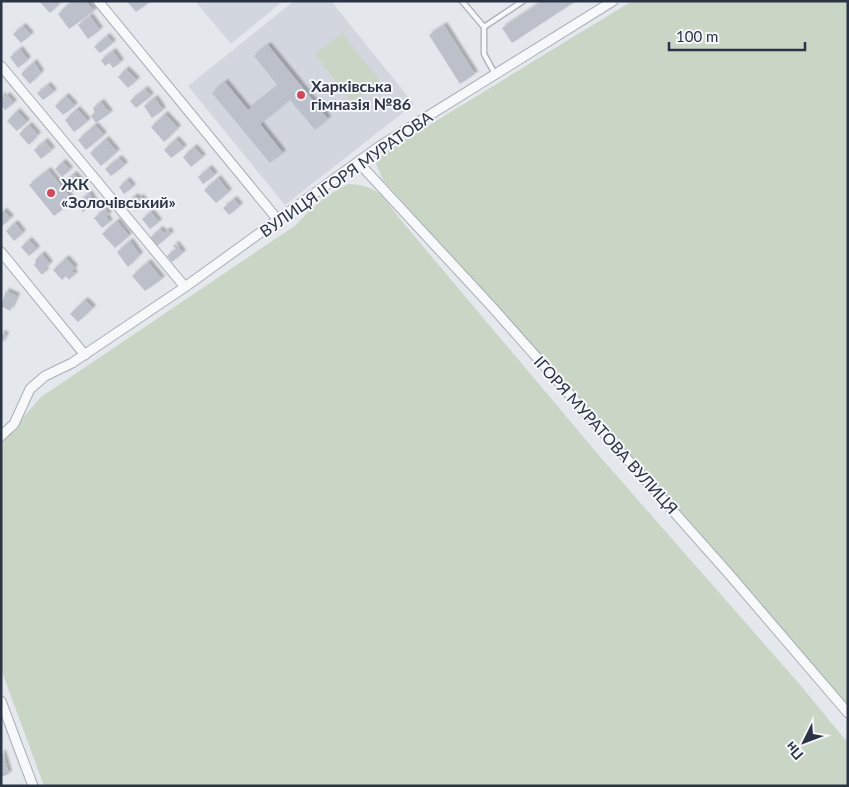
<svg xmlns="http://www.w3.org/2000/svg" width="849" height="787" font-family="Lato,sans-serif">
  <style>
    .built { fill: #d2d6de }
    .green { fill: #c9d6c5 }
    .building { fill: #bbc0ca; filter: url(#shadow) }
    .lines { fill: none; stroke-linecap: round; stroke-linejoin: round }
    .lane-casing { stroke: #a9aeb7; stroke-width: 7 }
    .street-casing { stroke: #a9aeb7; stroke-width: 11 }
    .lane { stroke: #f7f8fa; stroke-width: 4.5 }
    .street { stroke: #f7f8fa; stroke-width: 9 }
    .poi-dot { fill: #d1495b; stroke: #f4f6f9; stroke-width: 2 }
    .labels { text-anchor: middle; stroke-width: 4; stroke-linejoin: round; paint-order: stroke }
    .poi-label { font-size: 16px; font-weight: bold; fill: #2b3445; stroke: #f4f6f9; text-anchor: start }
    .street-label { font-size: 16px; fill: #2b3445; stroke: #f4f6f9 }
  </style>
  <defs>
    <filter id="shadow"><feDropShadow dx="3" dy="-3" stdDeviation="1" flood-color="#0004"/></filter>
  </defs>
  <rect width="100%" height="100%" fill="#e4e7ec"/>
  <path class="built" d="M195 1H283L231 44Z
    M294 1H331L414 104 285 205 188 86Z"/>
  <path class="green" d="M632 1H848V710L692 528 383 180 376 164 382 155 395 146Z
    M342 33 380 81 352 103 315 54Z
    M348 184C378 185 383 196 400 219L602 459 801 686 848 743V786H44L1 669V443L41 397 296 225C313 206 325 196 348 184Z"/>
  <path class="building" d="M39 1H59L60 3 50 13Z
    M72 1H86L94 11 69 29 58 14Z
    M127 1H151L136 12Z
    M543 1H576L512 43 502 28Z
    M90 16 100 30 88 39 78 25Z
    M444 25 475 74 460 84 429 35Z
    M23 26 31 35 21 43 13 34Z
    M107 36 113 43 100 53 94 47Z
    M268 45 328 119 315 130 290 100 260 124 283 153 270 163 212 93 225 82 248 110 278 86 254 56Z
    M20 49 28 60 18 68 10 57Z
    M113 51 121 62 113 68 109 63 105 66 101 60Z
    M34 62 41 73 30 84 21 74Z
    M126 69 137 80 128 88 118 77Z
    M48 85 54 92 43 100 37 93Z
    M145 89 151 96 136 108 130 101Z
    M1 94 4 98 7 95 14 103 5 110 1 105Z
    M66 96 75 106 63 115 55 106Z
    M155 98 163 110 152 118 144 106Z
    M101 102 110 113 96 123 91 116 95 112 93 108Z
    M77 109 88 121 74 132 65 120Z
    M17 111 27 122 17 131 7 121Z
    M165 114 178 128 164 142 151 127Z
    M29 125 38 135 29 145 19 134Z
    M95 125 104 135 86 150 78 140Z
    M106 139 117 152 101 166 90 153Z
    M176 139 184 148 171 158 164 150Z
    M45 141 52 150 41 159 34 150Z
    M194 147 203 157 191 167 183 157Z
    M119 158 125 165 111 176 105 169Z
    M63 162 70 170 62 177 55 169Z
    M209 168 215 175 203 184 198 177Z
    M48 170 73 201 54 216 29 185Z
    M74 174 83 184 71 193 63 183Z
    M218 178 229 192 216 203 204 190Z
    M127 180 133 187 124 194 119 187Z
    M89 193 95 203 83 212 76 204Z
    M135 196 138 199 141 197 145 203 136 211 128 202Z
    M234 199 240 206 229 215 223 208Z
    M105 209 109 214 106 217 110 222 102 228 94 218Z
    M4 211 11 218 1 227V213Z
    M151 212 159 222 150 229 142 219Z
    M117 221 129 236 115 248 102 234Z
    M15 223 23 233 14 241 6 231Z
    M160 229 164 233 168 230 171 234 157 246 150 238Z
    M29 240 37 249 29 256 21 247Z
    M130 241 140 255 128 267 117 252Z
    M176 244 183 253 172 262 167 256 176 249 173 246Z
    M42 254 50 264 44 269 46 271 42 275 34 265 36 262 35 260Z
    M66 258 75 268 72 271 75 274 69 280 66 276 62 280 53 270Z
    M148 262 162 279 145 291 132 276Z
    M6 291 17 296 10 311 1 306Z
    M85 300 93 308 78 322 70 314Z
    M1 333 6 335 1 345Z
    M1 753H3L9 774 1 777Z"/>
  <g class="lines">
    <defs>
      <path id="lane" d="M462 1 484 27
        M495 74 484 54V27L523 1"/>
      <path id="street" d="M98 1 278 220
        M1 66 185 287
        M358 162 493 308 729 574 848 713
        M1 252 85 355
        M1 436 14 424 30 389 45 376 72 363 185 287 380 146 613 1
        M1 701 33 786"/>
    </defs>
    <use href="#lane" class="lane-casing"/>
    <use href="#street" class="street-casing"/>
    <use href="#lane" class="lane"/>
    <use href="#street" class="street"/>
  </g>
  <g class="poi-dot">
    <circle cx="301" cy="95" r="5"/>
    <circle cx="51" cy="193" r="5"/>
  </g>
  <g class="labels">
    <g class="poi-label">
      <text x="311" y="92">Харківська<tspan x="311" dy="18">гімназія №86</tspan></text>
      <text x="61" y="190">ЖК<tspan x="61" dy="18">«Золочівський»</tspan></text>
    </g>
    <g class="street-label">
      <text transform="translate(346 174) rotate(-35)" y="6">ВУЛИЦЯ ІГОРЯ МУРАТОВА</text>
      <text transform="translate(606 435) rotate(48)" y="6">ІГОРЯ МУРАТОВА ВУЛИЦЯ</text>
    </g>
  </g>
  <rect width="849" height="787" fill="none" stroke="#2b3445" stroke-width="5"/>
  <g transform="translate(804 742) rotate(228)" stroke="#f4f6f9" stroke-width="4" paint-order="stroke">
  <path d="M0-4L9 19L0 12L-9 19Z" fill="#2b3445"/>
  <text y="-8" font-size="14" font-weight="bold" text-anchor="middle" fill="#2b3445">Пн</text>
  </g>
  <path d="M669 42v8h136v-8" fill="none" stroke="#2b3445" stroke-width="2.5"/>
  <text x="676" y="42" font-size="15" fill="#2b3445" stroke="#f4f6f9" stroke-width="4" paint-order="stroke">100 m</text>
</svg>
